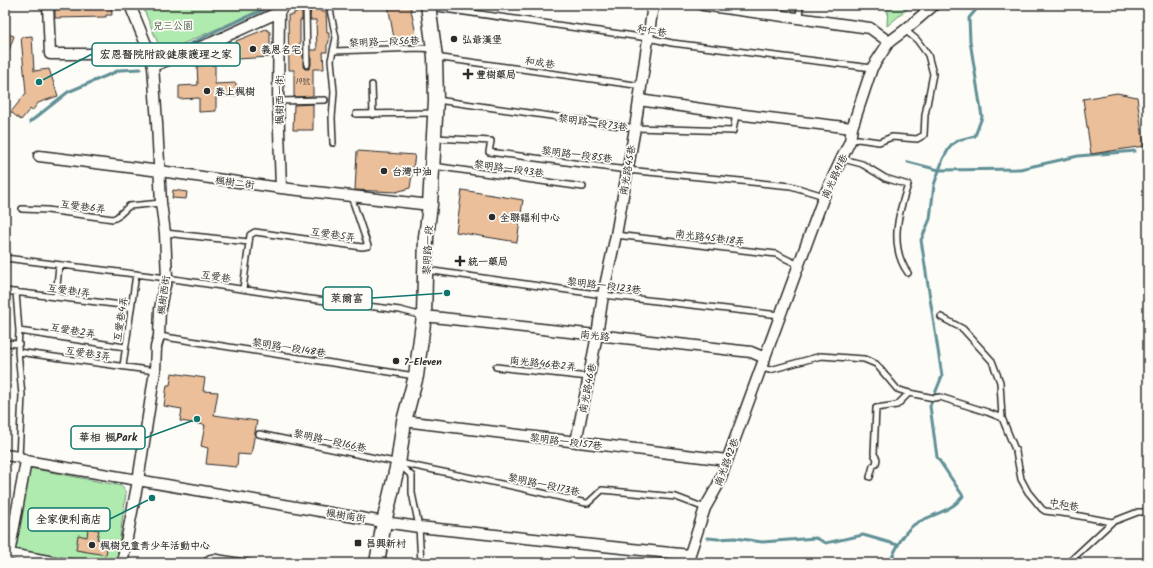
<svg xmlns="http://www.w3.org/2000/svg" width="1153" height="568" font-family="Kalam,'LXGW WenKai TC',sans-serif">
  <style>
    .green { fill: #afeaaf; stroke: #6d8a6d }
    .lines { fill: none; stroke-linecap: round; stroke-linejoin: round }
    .stream { stroke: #609096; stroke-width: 3 }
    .building { fill: #eabf9a; stroke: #2b2b2b }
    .service-casing { stroke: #2b2b2b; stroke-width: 8 }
    .minor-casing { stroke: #2b2b2b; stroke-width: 13 }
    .secondary-casing { stroke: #2b2b2b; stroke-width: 17 }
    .service { stroke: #fdfcf7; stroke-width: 5 }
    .minor { stroke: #fdfcf7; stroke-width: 10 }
    .secondary { stroke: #fdfcf7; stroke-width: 14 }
    .poi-dot { fill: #2b2b2b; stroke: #fdfcf7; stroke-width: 1.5 }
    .labels { text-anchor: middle; stroke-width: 3.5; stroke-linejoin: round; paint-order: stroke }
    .number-label { font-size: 8px; fill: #5b5047 }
    .park-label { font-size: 10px; fill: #4c5b4c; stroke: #fdfcf7 }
    .street-label { font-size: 10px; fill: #2b2b2b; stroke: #fdfcf7 }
    .poi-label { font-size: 10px; font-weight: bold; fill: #2b2b2b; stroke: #fdfcf7; text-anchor: start }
    .leader { fill: none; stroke: #0f766e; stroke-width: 1.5 }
    .callout-dot { fill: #0f766e; stroke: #fdfcf7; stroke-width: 1.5 }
    .callout { fill: #fdfcf7; stroke: #0f766e; stroke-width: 1.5 }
    .callout-label { font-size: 11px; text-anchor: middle; font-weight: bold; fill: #2b2b2b }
  </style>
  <rect width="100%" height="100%" fill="#fdfcf7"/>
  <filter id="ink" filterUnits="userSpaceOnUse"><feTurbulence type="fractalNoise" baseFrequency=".025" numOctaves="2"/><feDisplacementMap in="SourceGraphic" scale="8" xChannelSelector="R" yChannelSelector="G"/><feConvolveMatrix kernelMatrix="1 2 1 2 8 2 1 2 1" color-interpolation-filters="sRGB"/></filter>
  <g filter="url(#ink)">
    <path class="green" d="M142 5H271L162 53Z
      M888 5H912L887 26Z
      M30 468 122 486 126 493 117 559 112 563H103L14 550Z"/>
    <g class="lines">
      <path class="stream" d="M168 55 218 30 270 7 272 5
        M30 122 68 92 120 70 141 69
        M908 162 939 170 1020 169 1078 156 1135 151
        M708 538 718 539 735 538 762 542 816 538 826 543 863 535 898 545
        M890 563C894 551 904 531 915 524 932 514 951 512 963 496L937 457 930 406 942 376 921 240 930 219 934 185 943 159 951 145 959 140 975 136 982 117 970 41 969 18 980 5"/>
    </g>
    <path class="building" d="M55 5H111L112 15H106V17L55 18Z
      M311 5H321V12H326L327 33H329V41L328 44 327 45V52H323L324 69H313V96L294 97V70H289L288 15H294V12H302V20H300V50H303V67L305 69H309L311 65V50H317L316 20H310Z
      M388 5H410L418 44H395Z
      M266 29 270 32V57L237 59 236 41Z
      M5 33 14 36 6 59H5Z
      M32 36 34 71 49 69 58 96 38 103 32 111 30 109 21 120 11 112 26 93 21 37Z
      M215 65V84L236 83V96L216 97V111L199 112V98L179 99V86L198 85 197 66Z
      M1117 93 1137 97 1144 146 1091 154 1083 99Z
      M313 104V130H293L294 105Z
      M357 151 415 155 410 188 396 192 355 190Z
      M173 190 187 192 186 199 172 198Z
      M462 190 523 200 517 242 456 232Z
      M172 373 205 378 203 391 218 392 214 415 257 421 251 455 238 454 237 467 206 464 208 448 201 446 205 425 180 421 182 409 164 406 167 385H170Z
      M88 528 99 530 97 539 108 541 106 555 76 550 78 535 87 537Z"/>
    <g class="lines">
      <defs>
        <path id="service" d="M306 5 307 65
          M329 5 336 38 331 60 334 92 332 118 333 143
          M430 7 648 38 672 43 872 68
          M799 18 800 5
          M334 51 419 48 433 49
          M435 57 642 86
          M372 85 373 115
          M437 100 635 128 733 131 736 114
          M278 101 325 100
          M356 114 434 113
          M435 138 491 141 489 152 627 170 791 186 824 196
          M850 141 858 139 879 142 892 137 917 139 924 135 925 115 933 74 928 55 917 40 905 30
          M843 159 862 164 885 178 908 185C898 213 889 247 908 273
          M433 166 583 187
          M22 209 47 210 113 219 117 217 129 206 161 203
          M165 233 249 242
          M616 235 776 254 799 265
          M5 258 167 278 302 298 400 310 423 316
          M426 270 603 295 780 315
          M243 289 250 235 255 232 362 247 368 246 351 196
          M5 291 122 305 131 308
          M16 292 19 331 18 352 22 395 19 457
          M56 297 59 265
          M941 317 963 329 992 361 1000 382 1002 418
          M19 331 125 347
          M159 336 415 376
          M5 343 19 344
          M18 352 155 371
          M123 366 136 274
          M496 367 589 377
          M762 368 770 370 821 356 864 359 876 364 897 389 909 393 934 398 940 397 987 412 1002 418 1016 452 1021 479 1028 492 1042 509 1045 511 1069 514 1112 522 1138 512H1145L1148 515
          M259 434 521 488 586 503H588L602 490 676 497 705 508
          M400 465 412 476V493L419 527 421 563
          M870 477 873 466 876 464 877 459 874 454 876 408 897 405 909 393
          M7 563 9 554
          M205 563 209 558 214 557 250 563
          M1068 563 1112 522"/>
        <path id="minor" d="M48 5 50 54H150
          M703 5 870 28 889 42
          M279 12 278 101 281 188
          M153 66 211 43 279 12 285 5
          M639 100 736 114 852 128
          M39 156 160 171 281 188 430 205
          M424 316 751 352 765 358
          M404 421 727 460
          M576 442 597 335 603 295 616 235 635 128 653 5
          M5 455 19 457 26 461 384 522 419 527 690 555
          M5 553 59 563
          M9 554 26 461
          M122 563 138 481 155 371 156 347 159 336 160 309 163 293 167 278 165 233 161 203 157 123 153 66 150 54 130 5
          M687 563 705 508 718 485 824 196 850 141 852 128 872 68 889 42 905 30 934 5"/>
        <path id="secondary" d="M377 563 384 522 398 464 404 421 416 376 424 316 426 237 430 205 436 100 435 57 428 5"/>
      </defs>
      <use href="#service" class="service-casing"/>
      <use href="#minor" class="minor-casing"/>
      <use href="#secondary" class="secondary-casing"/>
      <use href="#service" class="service"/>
      <use href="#minor" class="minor"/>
      <use href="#secondary" class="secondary"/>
    </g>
  </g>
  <g class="poi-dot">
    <circle cx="454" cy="39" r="4"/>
    <circle cx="253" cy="49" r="4"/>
    <path d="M466 68h4v4h4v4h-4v4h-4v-4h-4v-4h4z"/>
    <circle cx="207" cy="91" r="4"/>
    <circle cx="384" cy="171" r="4"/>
    <circle cx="492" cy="217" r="4"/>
    <path d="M458 255h4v4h4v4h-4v4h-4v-4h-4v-4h4z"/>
    <circle cx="396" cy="361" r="4"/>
    <rect x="354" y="539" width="8" height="8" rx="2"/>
    <circle cx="92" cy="545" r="4"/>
  </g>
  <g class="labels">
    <g class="number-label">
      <text x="303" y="84">19號</text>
    </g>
    <g class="park-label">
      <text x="173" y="29">兒三公園</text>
    </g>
    <g class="street-label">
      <text transform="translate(652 30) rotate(10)" y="4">和仁巷</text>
      <text transform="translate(384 41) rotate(-2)" y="4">黎明路一段56巷</text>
      <text transform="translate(540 62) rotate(8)" y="4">和成巷</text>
      <text transform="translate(279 100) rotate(-90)" y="4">楓樹西一街</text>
      <text transform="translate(593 122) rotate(8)" y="4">黎明路一段73巷</text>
      <text transform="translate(577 154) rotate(7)" y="4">黎明路一段85巷</text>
      <text transform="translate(509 168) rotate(8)" y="4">黎明路一段93巷</text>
      <text transform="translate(627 170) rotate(-80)" y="4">南光路45巷</text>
      <text transform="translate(834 176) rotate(-65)" y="4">南光路91巷</text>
      <text transform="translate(235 182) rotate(8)" y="4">楓樹二街</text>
      <text transform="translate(83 206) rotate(7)" y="4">互愛巷6弄</text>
      <text transform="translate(333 234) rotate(8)" y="4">互愛巷5弄</text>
      <text transform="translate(710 237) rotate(7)" y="4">南光路45巷18弄</text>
      <text transform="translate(427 250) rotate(-87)" y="4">黎明路一段</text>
      <text transform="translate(216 276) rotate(8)" y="4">互愛巷</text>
      <text transform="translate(604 285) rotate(7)" y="4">黎明路一段123巷</text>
      <text transform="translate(69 290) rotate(7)" y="4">互愛巷1弄</text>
      <text transform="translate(163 295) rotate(-82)" y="4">楓樹西街</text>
      <text transform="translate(120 319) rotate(-81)" y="4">互愛巷4弄</text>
      <text transform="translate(73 330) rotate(9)" y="4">互愛巷2弄</text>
      <text transform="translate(595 335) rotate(6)" y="4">南光路</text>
      <text transform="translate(289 347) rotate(9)" y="4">黎明路一段148巷</text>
      <text transform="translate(88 353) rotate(8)" y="4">互愛巷3弄</text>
      <text transform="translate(543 363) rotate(6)" y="4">南光路46巷2弄</text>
      <text transform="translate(587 388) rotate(-79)" y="4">南光路46巷</text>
      <text transform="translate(330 440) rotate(12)" y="4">黎明路一段166巷</text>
      <text transform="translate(566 441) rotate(7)" y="4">黎明路一段157巷</text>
      <text transform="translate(726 462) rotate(-69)" y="4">南光路92巷</text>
      <text transform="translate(544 484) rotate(12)" y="4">黎明路一段173巷</text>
      <text transform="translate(1064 504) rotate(10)" y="4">中和巷</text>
      <text transform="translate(346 515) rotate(9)" y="4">楓樹南街</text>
    </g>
    <g class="poi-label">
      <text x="462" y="43">弘爺漢堡</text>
      <text x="261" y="53">義恩名宅</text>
      <text x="476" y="78">豐樹藥局</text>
      <text x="215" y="95">春上楓樹</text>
      <text x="392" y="175">台灣中油</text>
      <text x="500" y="221">全聯福利中心</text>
      <text x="468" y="265">統一藥局</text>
      <text x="404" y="365">7-Eleven</text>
      <text x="366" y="547">昌興新村</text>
      <text x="100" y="549">楓樹兒童青少年活動中心</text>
    </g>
  </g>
  <path class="leader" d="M39 82L92 54M447 293L372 298M197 419L145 438M152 498L110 519"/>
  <g class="callout-dot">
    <circle cx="39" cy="82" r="4"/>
    <circle cx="447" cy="293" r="4"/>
    <circle cx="197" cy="419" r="4"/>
    <circle cx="152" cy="498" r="4"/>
  </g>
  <g class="callout">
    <rect x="92" y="43" width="148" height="23" rx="4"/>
    <rect x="323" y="287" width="49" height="23" rx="4"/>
    <rect x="71" y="426" width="74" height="23" rx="4"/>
    <rect x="28" y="508" width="82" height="23" rx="4"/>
  </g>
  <g class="callout-label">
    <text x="166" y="58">宏恩醫院附設健康護理之家</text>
    <text x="347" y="302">萊爾富</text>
    <text x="108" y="441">華相 楓Park</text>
    <text x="69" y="523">全家便利商店</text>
  </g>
  <rect width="1153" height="568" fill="none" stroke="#fdfcf7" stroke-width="20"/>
  <rect x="10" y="10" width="1133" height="548" fill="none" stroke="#2b2b2b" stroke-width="1.5" filter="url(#ink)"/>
</svg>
